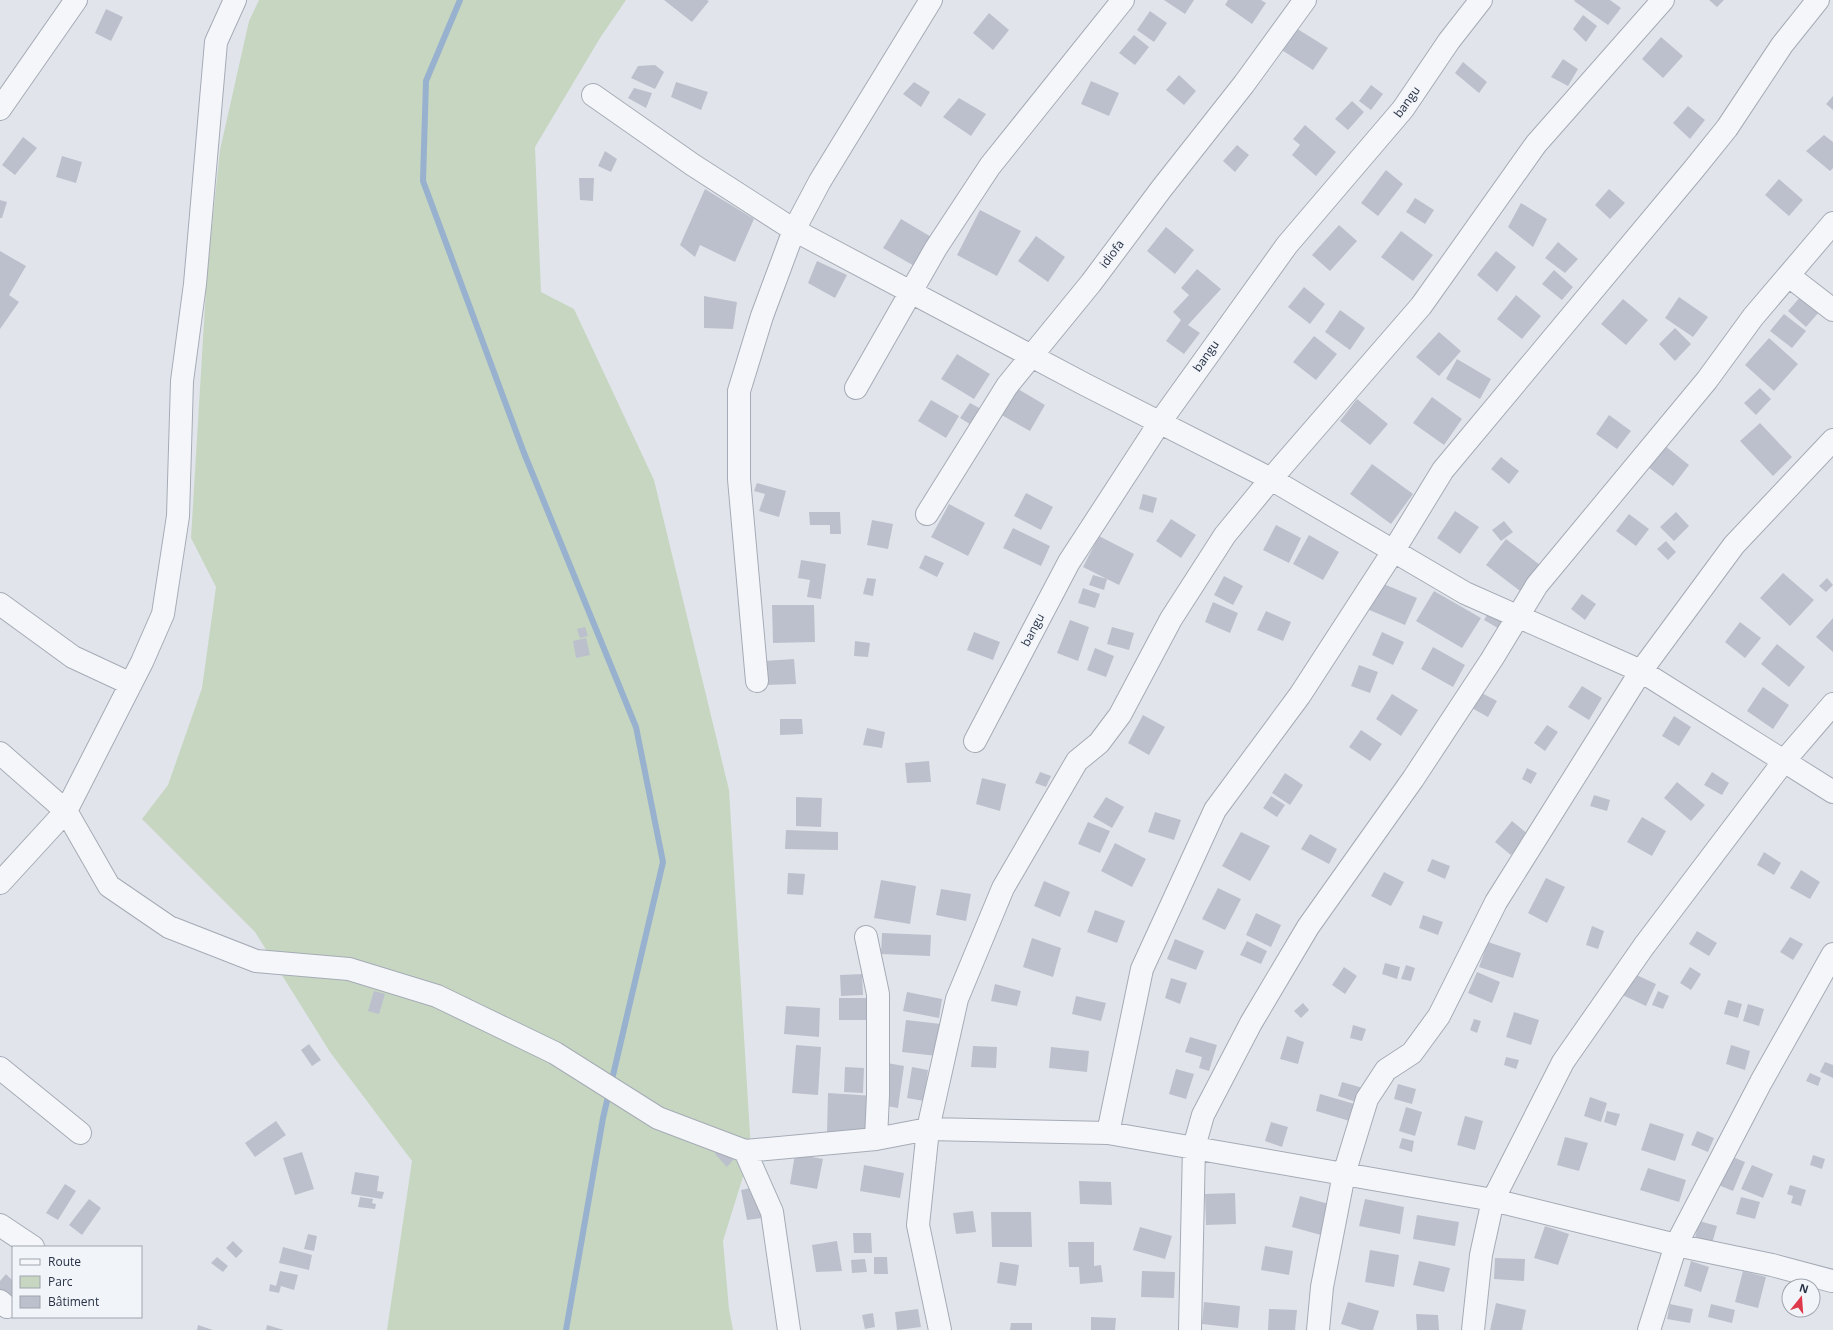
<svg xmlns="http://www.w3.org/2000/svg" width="1833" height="1330" font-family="'Open Sans',sans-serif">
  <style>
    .green { fill: #c6d6c1 }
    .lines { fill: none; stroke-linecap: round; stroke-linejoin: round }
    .stream { stroke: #98b1cf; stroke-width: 6 }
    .building { fill: #bbc0cc }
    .minor-casing { stroke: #a5abb6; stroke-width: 24 }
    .minor { stroke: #f5f6f9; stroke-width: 22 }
    .labels { text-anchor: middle; stroke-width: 3; stroke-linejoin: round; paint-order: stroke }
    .street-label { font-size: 12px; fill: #273145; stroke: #f1f4f8 }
  </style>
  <rect width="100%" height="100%" fill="#e1e5eb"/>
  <path class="green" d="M259 0H626L600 38 535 147 541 292 574 309 654 480 729 790 751 1151 723 1241 729 1309 733 1330H387L412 1161 330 1052 255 932 142 819 168 785 202 688 216 587 191 538 207 272 220 150 249 21Z"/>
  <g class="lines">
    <path class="stream" d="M460 0 426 81 423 181 524 453 636 727 663 862 603 1118 566 1330"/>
  </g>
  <path class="building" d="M664 0H707L709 1 692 22Z
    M1164 0H1194L1185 14Z
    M1228 0H1261L1266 3 1252 24 1225 5Z
    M1575 0H1610L1621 8 1608 25 1574 1Z
    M1709 0H1724L1717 7Z
    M106 9 123 17 111 41 95 33Z
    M1150 11 1167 23 1154 42 1137 30Z
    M989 13 1009 30 993 50 973 33Z
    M1583 15 1597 26 1586 42 1573 29Z
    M1291 25 1328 48 1313 70 1277 47Z
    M1134 35 1149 47 1135 65 1119 53Z
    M1661 37 1683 56 1663 78 1642 59Z
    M1563 59 1578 69 1568 86 1551 77Z
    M1463 62 1487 82 1479 93 1455 73Z
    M655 65 664 72 655 89 631 78 638 66Z
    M1179 75 1196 91 1184 105 1166 90Z
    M1091 81 1119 93 1109 116 1081 104Z
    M676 82 708 92 701 110 671 97Z
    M914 82 930 92 921 107 903 94Z
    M1371 85 1383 94 1371 110 1359 101Z
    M634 88 652 93 646 108 628 98Z
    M1833 96V110L1826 104Z
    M959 98 986 114 971 136 943 117Z
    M1352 101 1364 112 1348 130 1335 119Z
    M1688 106 1705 120 1690 139 1673 123Z
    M1305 125 1336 152 1316 176 1292 155 1300 145 1293 139Z
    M1824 135 1833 142V168L1830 171 1806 151Z
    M23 137 37 148 15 175 2 165Z
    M1237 145 1249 155 1235 172 1223 161Z
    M605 151 617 159 611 172 598 166Z
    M62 156 82 162 76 183 56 177Z
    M1386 170 1403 184 1378 216 1361 203Z
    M579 178H594L593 201 580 200Z
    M1779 179 1803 200 1789 216 1765 195Z
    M705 189 754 219 735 262 700 245 695 257 680 245Z
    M1609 189 1625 203 1610 219 1595 205Z
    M1415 198 1434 210 1425 224 1406 212Z
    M0 200 7 202 2 218H0Z
    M1521 203 1547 219 1533 247 1508 227Z
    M980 210 1021 231 997 276 957 255Z
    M901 219 933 238 916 267 883 248Z
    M1339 225 1357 241 1330 271 1312 255Z
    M1166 227 1194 250 1175 274 1147 251Z
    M1401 231 1433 255 1413 281 1381 257Z
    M1036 236 1065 257 1048 282 1018 261Z
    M1558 242 1578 259 1565 273 1545 258Z
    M0 251 26 266 9 295 19 302 0 329Z
    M1496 251 1516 267 1497 292 1477 275Z
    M817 261 847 275 835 298 808 283Z
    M1197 269 1221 289 1188 325 1200 333 1184 354 1166 341 1181 320 1173 312 1189 295 1181 288Z
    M1554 270 1573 287 1562 300 1542 284Z
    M1304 287 1325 304 1310 324 1288 307Z
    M1516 295 1541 316 1522 339 1497 319Z
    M704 296 737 302 733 329 704 328Z
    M1801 296 1820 311 1806 327 1788 311Z
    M1679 297 1708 317 1693 337 1665 318Z
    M1623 299 1648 320 1626 345 1601 324Z
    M1340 310 1365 328 1350 350 1325 332Z
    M1784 314 1806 331 1792 348 1770 331Z
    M1675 328 1691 344 1675 361 1659 344Z
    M1439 332 1461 351 1439 376 1416 357Z
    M1314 336 1337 354 1316 380 1293 362Z
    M1769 338 1798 364 1774 391 1745 365Z
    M957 354 990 374 974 399 941 379Z
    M1457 359 1491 379 1480 399 1446 379Z
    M1013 386 1045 405 1030 431 998 413Z
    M1760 388 1771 399 1756 415 1744 403Z
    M1432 397 1462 419 1444 445 1413 423Z
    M1357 399 1388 424 1370 445 1340 421Z
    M931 400 959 416 946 438 918 421Z
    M970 403 983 410 973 426 960 418Z
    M1609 415 1631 431 1617 449 1596 434Z
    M1760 423 1792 457 1773 476 1740 441Z
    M1664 445 1689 465 1673 486 1648 467Z
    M1501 457 1519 471 1509 484 1491 469Z
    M1372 464 1413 494 1391 524 1350 494Z
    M757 483 786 491 779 517 759 511 765 494 754 491Z
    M1026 493 1053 507 1041 530 1014 516Z
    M1143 494 1157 498 1153 513 1139 509Z
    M949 504 985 523 968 556 931 537Z
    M1455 511 1479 527 1460 554 1437 538Z
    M809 512H840L841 534H830V525H810Z
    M1676 512 1689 526 1674 541 1660 527Z
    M1629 514 1649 529 1636 546 1616 531Z
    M1171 519 1196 535 1181 558 1156 541Z
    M872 520 893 524 888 549 867 545Z
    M1504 521 1513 532 1501 541 1492 530Z
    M1276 525 1301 538 1289 563 1263 550Z
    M1013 528 1050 546 1041 566 1003 548Z
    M1309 535 1339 552 1323 580 1293 564Z
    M1099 536 1134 554 1119 585 1083 567Z
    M1506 539 1544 568 1524 594 1486 565Z
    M1666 541 1676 552 1668 560 1657 549Z
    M925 555 944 563 937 577 919 568Z
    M801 560 826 564 821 599 807 597 810 580 798 578Z
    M1783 573 1814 600 1790 626 1760 598Z
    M1093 575 1107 579 1104 590 1089 585Z
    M1224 576 1243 586 1233 605 1214 595Z
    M867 578 876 579 873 596 863 594Z
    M1827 578 1833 585 1826 592 1819 586Z
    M1379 582 1417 598 1405 625 1367 609Z
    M1083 588 1100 594 1095 608 1078 603Z
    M1434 591 1481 618 1462 648 1416 621Z
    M1582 594 1596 604 1585 620 1571 609Z
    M1213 602 1238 613 1230 633 1205 622Z
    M772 605H814L815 642 773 643Z
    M1266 611 1291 622 1283 641 1257 630Z
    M1489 612 1508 622 1503 631 1484 620Z
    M1833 618V652L1816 637Z
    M1070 620 1089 627 1078 661 1057 653Z
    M1740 622 1761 638 1745 658 1725 642Z
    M585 627 588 636 580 638 577 629Z
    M1112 627 1134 633 1129 650 1107 644Z
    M974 632 1000 642 993 660 967 650Z
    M1382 632 1404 642 1393 665 1372 655Z
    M586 638 590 655 576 658 573 641Z
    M855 641 870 643 868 657 854 656Z
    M1777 644 1805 667 1789 687 1761 664Z
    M1433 647 1465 665 1453 687 1421 669Z
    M1095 648 1114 656 1106 677 1087 670Z
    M794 659 796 684 766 685 764 661Z
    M1359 665 1378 672 1370 693 1351 686Z
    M1582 686 1602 698 1589 720 1568 707Z
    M1763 687 1789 705 1773 729 1747 711Z
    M1478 691 1497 701 1488 717 1470 707Z
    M1392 694 1418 710 1401 736 1376 719Z
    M1143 715 1165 727 1149 755 1128 743Z
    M1674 716 1691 727 1679 746 1662 736Z
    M780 719H802L803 734 780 735Z
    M1547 725 1558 732 1545 751 1534 743Z
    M867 728 885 732 882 748 863 745Z
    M1361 730 1382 744 1370 761 1349 747Z
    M929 761 931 782 907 783 905 763Z
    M1527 768 1537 773 1531 784 1522 779Z
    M1040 772 1051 776 1046 787 1035 783Z
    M1712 772 1729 783 1722 795 1704 785Z
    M1285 773 1303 785 1290 805 1272 793Z
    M982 778 1006 784 1000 811 976 804Z
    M1677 782 1705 805 1691 821 1664 798Z
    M1594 795 1610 800 1607 811 1590 806Z
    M1271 796 1285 805 1277 817 1263 808Z
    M796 797 822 798 821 827 796 826Z
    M1106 797 1124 807 1112 828 1093 817Z
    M1155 812 1181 820 1174 840 1148 832Z
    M1642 817 1666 831 1652 856 1627 842Z
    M1512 821 1528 834 1511 855 1495 842Z
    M1088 822 1110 831 1100 853 1078 844Z
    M786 830 838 832V850L785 849Z
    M1241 832 1270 846 1250 881 1222 866Z
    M1310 834 1337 849 1329 864 1301 849Z
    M1115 843 1146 859 1132 887 1101 871Z
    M1764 852 1781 863 1774 875 1757 865Z
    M1432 859 1450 866 1445 879 1427 871Z
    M1801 870 1820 882 1810 899 1790 888Z
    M1384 872 1404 882 1391 906 1371 896Z
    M788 873 805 874 803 895 787 894Z
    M1546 878 1565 887 1547 923 1528 913Z
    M881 880 916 886 910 924 874 918Z
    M1044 881 1070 892 1060 917 1034 906Z
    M1218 888 1241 899 1225 930 1202 919Z
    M941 889 971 894 966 921 936 915Z
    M1095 910 1125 921 1117 943 1087 932Z
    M1256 913 1281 925 1271 947 1246 935Z
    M1423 915 1443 922 1438 935 1419 928Z
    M1592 926 1604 931 1598 949 1586 945Z
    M1697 931 1717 943 1709 956 1689 944Z
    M882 933 931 935 930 956 881 954Z
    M1790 937 1803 944 1793 960 1780 952Z
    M1032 938 1061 948 1053 977 1023 967Z
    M1175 939 1204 951 1196 970 1167 959Z
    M1247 941 1267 951 1261 964 1240 955Z
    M1488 942 1521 953 1513 978 1479 967Z
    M1385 963 1400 967 1397 979 1382 974Z
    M1406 965 1415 968 1411 981 1401 979Z
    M1344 967 1357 976 1345 994 1332 985Z
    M1690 967 1701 974 1691 990 1680 983Z
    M1628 971 1656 984 1646 1006 1618 993Z
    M1477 972 1500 982 1492 1003 1468 993Z
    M862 974 863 995 841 996 840 975Z
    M1171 978 1187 983 1180 1004 1165 998Z
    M995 984 1021 991 1017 1006 991 1001Z
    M374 991 385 994 379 1014 368 1011Z
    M1658 991 1669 996 1663 1009 1652 1005Z
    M907 992 942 999 939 1018 903 1011Z
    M1076 996 1106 1003 1101 1021 1072 1014Z
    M839 998H867V1020H839Z
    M1728 1000 1742 1004 1738 1018 1724 1014Z
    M1303 1003 1309 1010 1301 1018 1294 1011Z
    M1748 1004 1764 1009 1759 1026 1743 1021Z
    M786 1006 820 1008 819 1037 784 1034Z
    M1514 1012 1539 1020 1531 1045 1506 1037Z
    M1474 1019 1481 1021 1477 1033 1470 1030Z
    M906 1020 941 1024 937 1056 902 1052Z
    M1353 1025 1366 1029 1362 1041 1350 1038Z
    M1287 1036 1304 1042 1298 1064 1280 1059Z
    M1190 1037 1217 1045 1209 1071 1199 1068 1202 1057 1185 1052Z
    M309 1044 321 1060 312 1066 301 1050Z
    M796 1045 821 1047 818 1095 792 1093Z
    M1731 1045 1750 1051 1745 1070 1726 1064Z
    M973 1046 997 1047 996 1068 971 1067Z
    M1051 1047 1089 1051 1087 1072 1049 1068Z
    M1506 1057 1519 1060 1516 1069 1504 1065Z
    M1825 1062 1833 1065V1078L1820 1072Z
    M887 1063 904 1066 898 1108 881 1105Z
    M845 1067 864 1068 863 1093 844 1092Z
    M912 1067 928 1070 924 1101 907 1098Z
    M1176 1069 1194 1074 1186 1099 1169 1094Z
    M1810 1073 1821 1078 1818 1086 1806 1081Z
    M1342 1082 1363 1088 1359 1103 1338 1096Z
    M1398 1084 1416 1089 1412 1104 1394 1099Z
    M828 1093 874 1096 872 1135 827 1133Z
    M1320 1094 1358 1105 1353 1122 1316 1111Z
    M1590 1097 1607 1103 1601 1122 1584 1116Z
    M1406 1107 1422 1112 1415 1136 1399 1131Z
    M1607 1111 1620 1114 1616 1126 1604 1122Z
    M1465 1116 1483 1121 1475 1150 1457 1145Z
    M276 1121 286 1135 255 1157 245 1143Z
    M1271 1122 1288 1127 1282 1147 1265 1141Z
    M1650 1123 1684 1134 1675 1161 1641 1150Z
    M1697 1131 1714 1138 1708 1152 1691 1145Z
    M1565 1137 1588 1143 1579 1171 1557 1165Z
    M1402 1138 1414 1141 1412 1152 1399 1148Z
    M721 1147 733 1160 727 1167 715 1154Z
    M302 1152 314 1189 295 1195 283 1158Z
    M795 1154 823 1159 817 1189 790 1184Z
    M1728 1155 1745 1162 1733 1191 1716 1184Z
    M1813 1155 1825 1159 1822 1169 1810 1165Z
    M864 1165 904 1173 900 1198 860 1191Z
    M1752 1165 1773 1174 1763 1198 1741 1189Z
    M1648 1168 1686 1180 1679 1202 1640 1190Z
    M355 1172 379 1176 377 1191 384 1192 382 1199 351 1194Z
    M1079 1181 1111 1182 1112 1205 1080 1204Z
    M65 1184 76 1191 58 1220 46 1213Z
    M1790 1185 1806 1190 1801 1206 1791 1203 1793 1196 1787 1194Z
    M755 1187 762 1218 747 1220 741 1190Z
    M1235 1193 1236 1224 1206 1225 1205 1194Z
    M1300 1196 1329 1204 1321 1235 1292 1227Z
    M360 1197 373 1199 372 1203 376 1204 375 1209 358 1207Z
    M1741 1197 1760 1202 1755 1219 1736 1214Z
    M89 1199 101 1208 82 1235 69 1225Z
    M1365 1199 1404 1207 1400 1234 1359 1226Z
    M973 1211 976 1232 956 1234 953 1213Z
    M991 1212H1031L1032 1247H992Z
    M1417 1215 1459 1222 1455 1246 1413 1239Z
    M1699 1221 1717 1226 1711 1247 1694 1242Z
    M1545 1226 1569 1234 1558 1265 1534 1258Z
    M1140 1227 1172 1236 1165 1259 1133 1250Z
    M853 1233H871L872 1253H854Z
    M308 1234 317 1236 314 1251 304 1249Z
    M233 1241 243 1251 236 1258 226 1248Z
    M837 1241 842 1271 816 1272 812 1245Z
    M1068 1242H1094V1266L1101 1265 1103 1282 1080 1284 1079 1267H1069Z
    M1265 1246 1293 1251 1289 1275 1261 1270Z
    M283 1247 312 1255 309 1270 279 1263Z
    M1370 1250 1399 1255 1394 1287 1365 1282Z
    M217 1257 228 1266 223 1272 211 1263Z
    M874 1257H887L888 1274H874Z
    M1495 1258 1525 1259 1524 1281 1494 1279Z
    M865 1259 867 1272 852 1273 851 1260Z
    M1419 1261 1450 1268 1444 1292 1413 1285Z
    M1691 1261 1709 1267 1701 1292 1684 1286Z
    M1000 1262 1019 1265 1016 1286 997 1283Z
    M280 1271 298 1275 294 1290 281 1286 279 1293 269 1291 270 1284 276 1286Z
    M1142 1271 1175 1272 1174 1298 1141 1297Z
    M1743 1271 1766 1277 1758 1308 1735 1302Z
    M6 1274 13 1281V1302L0 1300V1281Z
    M1204 1302 1240 1306 1238 1328 1202 1324Z
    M1348 1302 1379 1311 1373 1330H1360L1341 1324Z
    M1496 1303 1526 1310 1522 1330H1490Z
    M1670 1304 1693 1309 1690 1323 1667 1319Z
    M1711 1304 1735 1310 1732 1323 1708 1317Z
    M918 1309 921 1327 897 1330 895 1312Z
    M1269 1309 1297 1310 1295 1330H1268Z
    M873 1313 875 1327 865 1329 862 1315Z
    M1416 1314 1438 1315 1439 1330H1417Z
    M1091 1317 1116 1318 1115 1330H1091Z
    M1011 1323H1032V1330H1010Z
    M198 1325 213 1330H197Z
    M267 1325 284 1330H266Z"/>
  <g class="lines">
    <defs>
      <path id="minor" d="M593 95 693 165 794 230 1086 385 1271 479 1465 593 1641 671 1833 792
        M0 109 76 0
        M1789 276 1833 310
        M856 388 936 248 990 166 1123 0
        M927 514 1007 386 1091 283 1162 188 1244 84 1305 0
        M0 604 73 657 131 684
        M757 681 739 479V391L762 316 794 230 820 181 931 0
        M975 741 1069 562 1160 422 1287 245 1403 109 1449 41 1481 0
        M0 753 66 811 109 886 169 927 256 961 349 969 437 996 555 1053 658 1118 745 1151 876 1139 928 1129 1108 1133 1493 1200 1676 1245 1772 1265 1832 1281
        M0 883 66 811 142 662 163 614 178 516 182 381 195 284 216 42 235 0
        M866 937 878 994V1095L876 1139
        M0 1068 80 1133
        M1108 1133 1142 969 1215 810 1300 695 1394 550 1443 470 1694 169 1727 128 1782 45 1818 0
        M745 1151 772 1212 789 1330
        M0 1225 33 1247
        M0 1301 7 1307
        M940 1330 918 1225 928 1129 957 999 1003 888 1077 761 1099 743 1120 715 1171 619 1225 535 1271 479 1421 306 1536 144 1663 0
        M1190 1330 1194 1147 1203 1115 1251 1023 1308 927 1413 779 1492 659 1537 585 1707 380 1753 317 1833 223
        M1318 1330 1322 1287 1344 1174 1367 1099 1386 1070 1412 1053 1439 1016 1496 902 1641 671 1734 545 1833 440
        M1473 1330 1481 1255 1493 1200 1563 1062 1644 946 1784 761 1833 704
        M1649 1330 1676 1245 1761 1082 1833 954"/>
    </defs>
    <use href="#minor" class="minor-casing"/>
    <use href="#minor" class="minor"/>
  </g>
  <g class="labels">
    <g class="street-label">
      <text transform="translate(1407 102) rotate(-54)" y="4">bangu</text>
      <text transform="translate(1112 254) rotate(-53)" y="4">idiofa</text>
      <text transform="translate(1206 356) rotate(-55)" y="4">bangu</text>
      <text transform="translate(1033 630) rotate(-62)" y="4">bangu</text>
    </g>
  </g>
  <rect x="12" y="1246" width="130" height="72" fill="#f1f4f8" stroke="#a0a6b0"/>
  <rect x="20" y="1259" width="20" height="6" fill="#f5f6f9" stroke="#a0a6b0"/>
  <text x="48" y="1266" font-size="12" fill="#273145">Route</text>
  <rect x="20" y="1276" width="20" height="12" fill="#c6d6c1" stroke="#a0a6b0"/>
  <text x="48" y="1286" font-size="12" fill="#273145">Parc</text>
  <rect x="20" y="1296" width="20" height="12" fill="#bbc0cc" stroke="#a0a6b0"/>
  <text x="48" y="1306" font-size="12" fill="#273145">Bâtiment</text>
  <g transform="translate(1801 1298) rotate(17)"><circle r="19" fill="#f1f4f8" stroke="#a0a6b0"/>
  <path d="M0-3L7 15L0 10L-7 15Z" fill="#de394b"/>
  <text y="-6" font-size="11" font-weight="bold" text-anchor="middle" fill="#273145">N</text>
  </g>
</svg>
